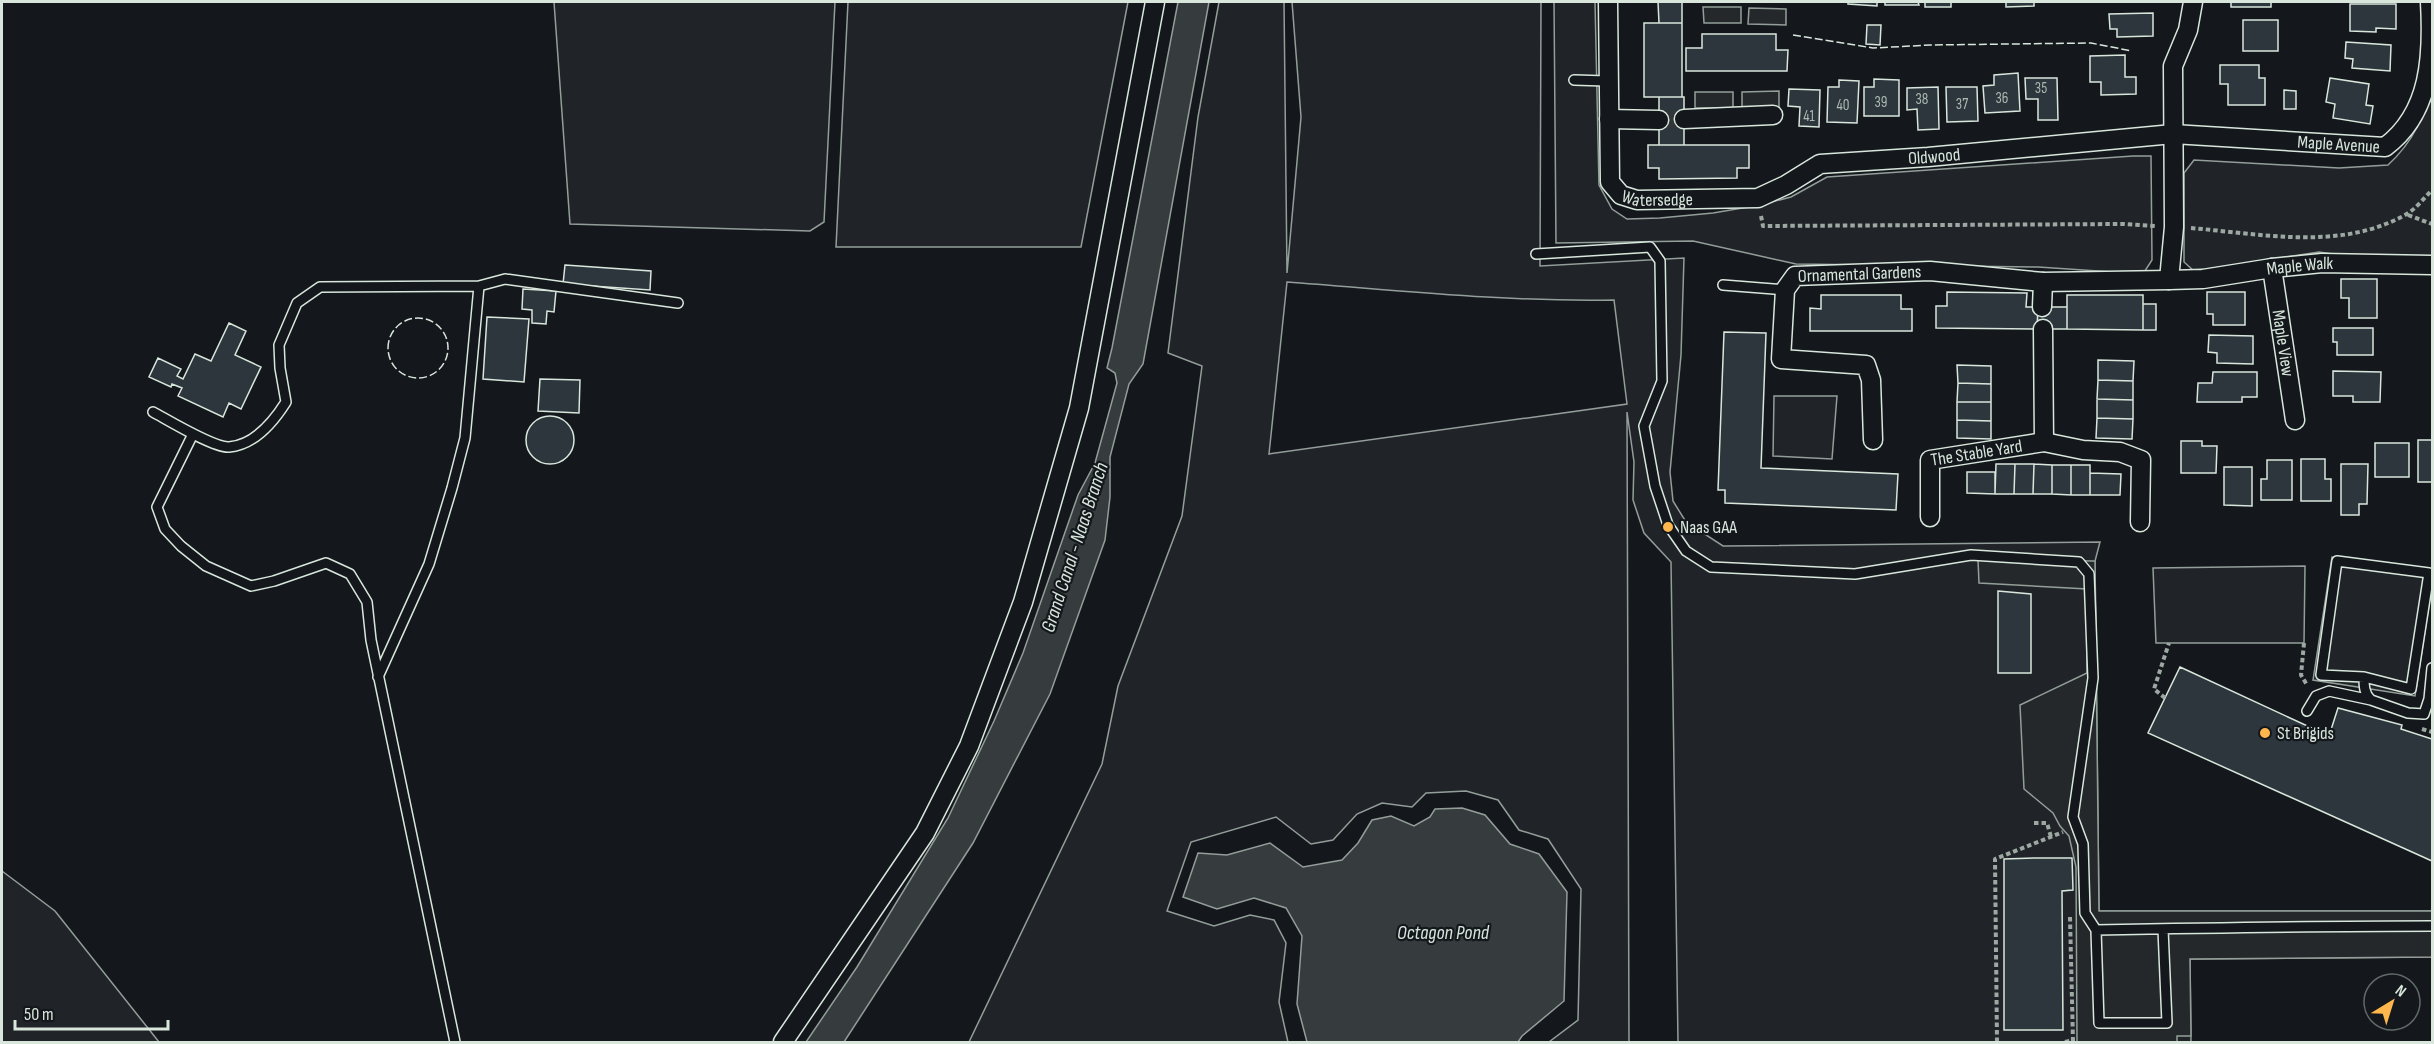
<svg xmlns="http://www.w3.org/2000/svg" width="2434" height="1044" font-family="'Sofia Sans Condensed',sans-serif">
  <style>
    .green { fill: #202428; stroke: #939e99; stroke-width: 1.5; fill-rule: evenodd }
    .parking { fill: #24282b; stroke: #939e99; stroke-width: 1.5 }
    .water { fill: #363b3e; stroke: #939e99; stroke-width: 1.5 }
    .building { fill: #2c363c; stroke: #d8e6dc; stroke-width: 1.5 }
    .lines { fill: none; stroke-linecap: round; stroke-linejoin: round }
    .street-tunnel { stroke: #313739; stroke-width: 18; stroke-dasharray: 18 9; stroke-linecap: butt }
    .lane-casing { stroke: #d8e6dc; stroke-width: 12 }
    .street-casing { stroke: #d8e6dc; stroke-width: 21 }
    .path { stroke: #9da8a2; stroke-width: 4; stroke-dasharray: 4.5 3; stroke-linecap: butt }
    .lane { stroke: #14181c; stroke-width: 9 }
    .street { stroke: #14181c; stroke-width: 18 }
    .fence { stroke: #d8e6dc; stroke-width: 1.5; stroke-dasharray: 8 3; stroke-linecap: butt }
    .poi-dot { fill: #ffb74d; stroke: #14181c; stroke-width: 2 }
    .labels { text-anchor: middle; stroke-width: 4.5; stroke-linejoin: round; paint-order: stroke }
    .number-label { font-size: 15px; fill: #adbab4 }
    .street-label { font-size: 18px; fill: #d8e6dc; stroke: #14181c }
    .poi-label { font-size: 18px; fill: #d8e6dc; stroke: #14181c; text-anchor: start }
    .water-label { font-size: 20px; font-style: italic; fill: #d8e6dc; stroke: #14181c }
  </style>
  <rect width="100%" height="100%" fill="#14181c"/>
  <path class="green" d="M554 2H835L824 222 810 231 570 224Z
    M848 2H1128L1081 247H836Z
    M1219 2H1284L1287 273 1301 117 1292 2H1541L1540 266 1684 258 1681 355 1670 472 1673 501 1686 522 1723 546 2100 542 2095 561 2099 911H2432V957L2190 959 2191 1042H1678L1671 562 1644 533 1633 500 1634 462 1627 412 1629 1042H1549L1578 1020 1581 889 1548 839 1519 830 1498 800 1466 791 1426 793 1412 807 1382 803 1357 814 1333 840 1311 844 1276 817 1191 842 1167 911 1214 926 1250 915 1274 920 1286 943 1279 1002 1288 1042H969L1102 764 1118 686 1182 516 1202 366 1168 353 1198 117ZM1287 282C1396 290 1505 302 1614 300L1627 404 1269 454Z
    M1554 2H1595L1599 185 1612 209 1627 219 1660 218 1713 213 1760 205 1791 197 1827 177 2133 156H2151L2152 260 2143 274 2038 267 1796 264 1693 241 1556 243Z
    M2432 80V258L2354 257 2319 252 2194 271 2184 262V173L2194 160 2339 168 2388 165C2413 142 2427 114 2432 80Z
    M1774 396H1837L1832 459 1773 456Z
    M2332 557 2432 573V585L2415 696 2313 680Z
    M2305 566 2304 643H2156L2153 568Z
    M2 871 55 911 159 1042H2Z"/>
  <path class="parking" d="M1703 7H1741V23H1704Z
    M1749 8 1786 9V25L1748 24Z
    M1779 91V107H1742V92Z
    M1695 92H1733V108H1695Z
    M1978 560 2095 561 2099 911H2432V957L2190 959 2191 1036H2177V1042H2077L2076 867 2069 836 2060 826 2053 813 2024 789 2020 705 2087 673V589L1979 583Z"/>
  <path class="water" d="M1178 2H1209L1143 364 1129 384 1110 457V497L1105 540 1050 694 973 843 844 1042H806L857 967 948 818 994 721 1023 653 1078 495 1095 463 1117 383 1115 373 1107 368 1112 348Z
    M1462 808 1485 815 1510 844 1539 854 1567 892 1564 1001 1522 1036 1518 1042H1307L1297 1004 1302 936 1286 908 1254 898 1217 909 1183 897 1198 853 1227 855 1270 843 1303 867 1342 860 1358 843 1372 820 1391 816 1414 826 1430 817 1435 809Z"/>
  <path class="building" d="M1658 2H1682V23H1659Z
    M1848 2H1877V6L1848 4Z
    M1885 2H1918L1919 5H1885Z
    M1925 2H1951V7H1925Z
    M2006 2H2034V6L2006 7Z
    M2231 2H2271V7H2231Z
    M2350 4H2396V29L2376 28V32L2350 31Z
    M2153 13V36L2117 37V29H2110L2109 14Z
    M2243 20H2278V51H2243Z
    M1644 23H1682V97H1644Z
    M1867 25H1881L1880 45 1866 44Z
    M1702 34H1776V50H1788L1787 71H1686V48H1702Z
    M2346 42 2391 45 2390 71 2352 68 2353 59 2345 58Z
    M2125 55V77H2136V94L2101 95V82H2090V56Z
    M2220 65H2259V78H2265V105H2228V84H2220Z
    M2018 73 2020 111 1985 113 1983 86 1994 85V75Z
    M2025 78H2057L2058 120H2038V99H2026Z
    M2330 78 2369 84 2366 105 2373 106 2370 124 2333 118 2335 104 2326 102Z
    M1874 79 1899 80V116H1864V87H1874Z
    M1839 80 1859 81 1857 123 1827 122 1828 87H1839Z
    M1938 87 1939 129 1918 130 1917 109 1907 110V88Z
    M1946 87H1977L1978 121 1947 122Z
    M1789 89 1820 90 1819 127 1799 126 1800 107 1788 106Z
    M2284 90 2296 91V109H2284Z
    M1659 97H1684V145H1659Z
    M1648 145H1749V168H1737V178L1659 179V168H1648Z
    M565 265 651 271 650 290 563 284Z
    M2341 279H2377V318H2349V298H2341Z
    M523 289 556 291 554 312 547 311 546 324 532 323V310L522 309Z
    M1947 292 2027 293 2026 307H2038L2037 329 1936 328V306H1947Z
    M2207 292H2245V325H2213V314H2207Z
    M1821 295H1901V309H1912V331H1810V308L1821 309Z
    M2067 295H2143V330L2067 329Z
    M2143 304H2156V330H2143Z
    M2038 307H2067V329H2037Z
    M487 317 529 319 524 382 483 379Z
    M229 323 246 331 235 355 261 367 241 409 229 403 223 417 178 396 182 388 172 384 171 387 149 377 158 358 181 369 177 376 183 379 195 354 211 361Z
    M2333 328H2373V355H2337V342H2333Z
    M1724 332 1766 333 1761 468 1898 474 1896 510 1725 503V490H1718Z
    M2209 335 2253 336V364L2217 363V353L2208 352Z
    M2098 360 2134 361 2133 381 2098 380Z
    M1957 365 1991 366V384L1958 383Z
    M2333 371 2381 372 2380 402H2353V396H2333Z
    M2213 372H2257V397H2242V402H2197L2198 383H2212Z
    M540 379 580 380 579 413 538 411Z
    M2098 380 2133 381V400L2097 399Z
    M1958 383 1991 384V402H1957Z
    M2097 399 2133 400V419L2097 418Z
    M1957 402H1991V421L1957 420Z
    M526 440a24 24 0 1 1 48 0a24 24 0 1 1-48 0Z
    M2097 418 2133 419 2132 439 2096 438Z
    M1957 420 1991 421V439L1957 438Z
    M2418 440H2432V482H2418Z
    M2181 441H2202V446H2217L2216 473H2181Z
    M2375 443H2409V477H2375Z
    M2301 459H2325V479H2331V501H2301Z
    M2267 460H2292V500H2261V479H2267Z
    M1996 464H2015L2014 494H1995Z
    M2015 464H2034L2033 494H2014Z
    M2034 464 2052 465V494H2033Z
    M2341 464H2368L2367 504H2359V515H2341Z
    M2052 465H2071V495L2052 494Z
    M2071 465H2090V495H2071Z
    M2224 467H2252V506L2224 505Z
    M1967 472H1995V494L1967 493Z
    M2090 473 2121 474 2120 495H2090Z
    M1998 591 2031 594V673H1998Z
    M2180 667 2329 736 2338 708 2402 725 2401 729 2432 739V861L2148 733Z
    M2034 858H2072L2073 890 2062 891 2063 1030H2004V859Z"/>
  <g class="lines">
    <path class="street-tunnel" d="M1659 120 1684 119"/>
    <defs>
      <path id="lane" d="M1574 80 1607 81
        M1536 254 1650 247 1660 261 1662 381 1644 426 1655 486 1668 525 1686 551 1711 567 1855 574 1971 555 2079 562 2089 574 2093 678 2073 817 2083 844 2085 913 2096 930
        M1723 285 1785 290
        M153 412C168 420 214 448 229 447 254 445 274 421 286 402L280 368 279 345 297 303 320 287 479 286 505 279 678 303
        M193 434 157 507 165 529 181 546 206 566 251 586 274 581 326 563 350 574 367 602 371 640 455 1042
        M2337 561 2429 573 2411 689 2364 677 2321 675Z
        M378 677 429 564 452 488 465 438 479 286
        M2364 677C2364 685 2364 694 2371 700
        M2307 711 2316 696 2329 691 2371 700 2408 713 2424 714 2429 699 2432 668
        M2163 929 2167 1023H2099L2096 930C2208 928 2320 926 2432 926"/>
      <g id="street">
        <path id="s1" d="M1608 2 1610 182 1621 195 1637 200 1758 198 1786 185 1820 164 1928 157 2173 134 2385 147C2431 113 2433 55 2430 2"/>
        <path d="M1609 119 1659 120"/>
        <path d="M1684 119 1773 115"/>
        <path id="s2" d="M2272 268 2295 420"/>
        <path d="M2169 280 2174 227 2173 66 2188 30 2193 2"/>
        <path d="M2042 307 2043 282"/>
        <path d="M2043 329 2044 442"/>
        <path id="s3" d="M1873 440 1871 380 1866 365 1781 359 1785 290 1795 276 1930 271 2043 282 2169 280 2203 279 2272 268 2322 263 2432 265"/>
        <path id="s4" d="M1930 517V460L2044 442 2083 450 2120 452 2141 460 2140 522"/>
        <path d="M783 1042 925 833 969 746 1023 602 1079 408 1155 2"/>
      </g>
    </defs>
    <use href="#lane" class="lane-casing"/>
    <use href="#street" class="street-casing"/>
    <path class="path" d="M2408 215 2432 224
      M1761 216 1763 226 2124 224 2156 226
      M2191 228C2262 234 2340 251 2405 215 2415 210 2424 198 2432 190
      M2304 643 2301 675 2307 685
      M2165 698 2154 689 2169 643
      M2422 729 2432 732
      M2034 823H2047L2051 837
      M2070 917 2073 1042
      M1997 1042 1995 859 2063 832
      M2065 1042 2073 1040"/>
    <use href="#lane" class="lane"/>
    <use href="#street" class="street"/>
    <path class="fence" d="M1793 35 1873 48 1930 45 2091 43 2132 51
      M388 348a30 30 0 1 1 60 0a30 30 0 1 1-60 0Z"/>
  </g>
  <g class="poi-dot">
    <circle cx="1668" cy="527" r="6"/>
    <circle cx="2265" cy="733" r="6"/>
  </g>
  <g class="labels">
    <g class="number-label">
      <text x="2041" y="93">35</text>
      <text x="2002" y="103">36</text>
      <text x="1922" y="104">38</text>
      <text x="1881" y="107">39</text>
      <text x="1962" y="109">37</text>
      <text x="1843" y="110">40</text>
      <text x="1809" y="121">41</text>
    </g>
    <g class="street-label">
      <text dy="6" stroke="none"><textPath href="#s1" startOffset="926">Maple Avenue</textPath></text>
      <text dy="6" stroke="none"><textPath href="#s1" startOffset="520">Oldwood</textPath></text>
      <text dy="6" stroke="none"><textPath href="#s1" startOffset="234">Watersedge</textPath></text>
      <text dy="6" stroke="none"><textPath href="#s3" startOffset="754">Maple Walk</textPath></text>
      <text dy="6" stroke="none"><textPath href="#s3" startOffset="312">Ornamental Gardens</textPath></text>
      <text dy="6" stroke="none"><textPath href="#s2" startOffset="76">Maple View</textPath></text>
      <text dy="6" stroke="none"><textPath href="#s4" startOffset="104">The Stable Yard</textPath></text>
    </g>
    <g class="poi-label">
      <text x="1680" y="533">Naas GAA</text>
      <text x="2277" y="739">St Brigids</text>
    </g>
    <g class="water-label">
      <text transform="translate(1074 547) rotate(-72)" y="7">Grand Canal - Naas Branch</text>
      <text x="1443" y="939">Octagon Pond</text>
    </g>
  </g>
  <rect width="2434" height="1044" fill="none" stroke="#d8e6dc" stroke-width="6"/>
  <g transform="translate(2392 1002) rotate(38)"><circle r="28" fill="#14181c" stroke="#626a69" stroke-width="1.5"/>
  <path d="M0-4.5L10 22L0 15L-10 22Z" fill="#ffb74d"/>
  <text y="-9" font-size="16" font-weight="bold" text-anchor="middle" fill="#d8e6dc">N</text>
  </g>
  <path d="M15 1020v9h153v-9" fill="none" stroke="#d8e6dc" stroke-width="3"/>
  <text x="24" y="1020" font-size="18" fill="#d8e6dc" stroke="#14181c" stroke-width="4.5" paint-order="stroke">50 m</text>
</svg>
